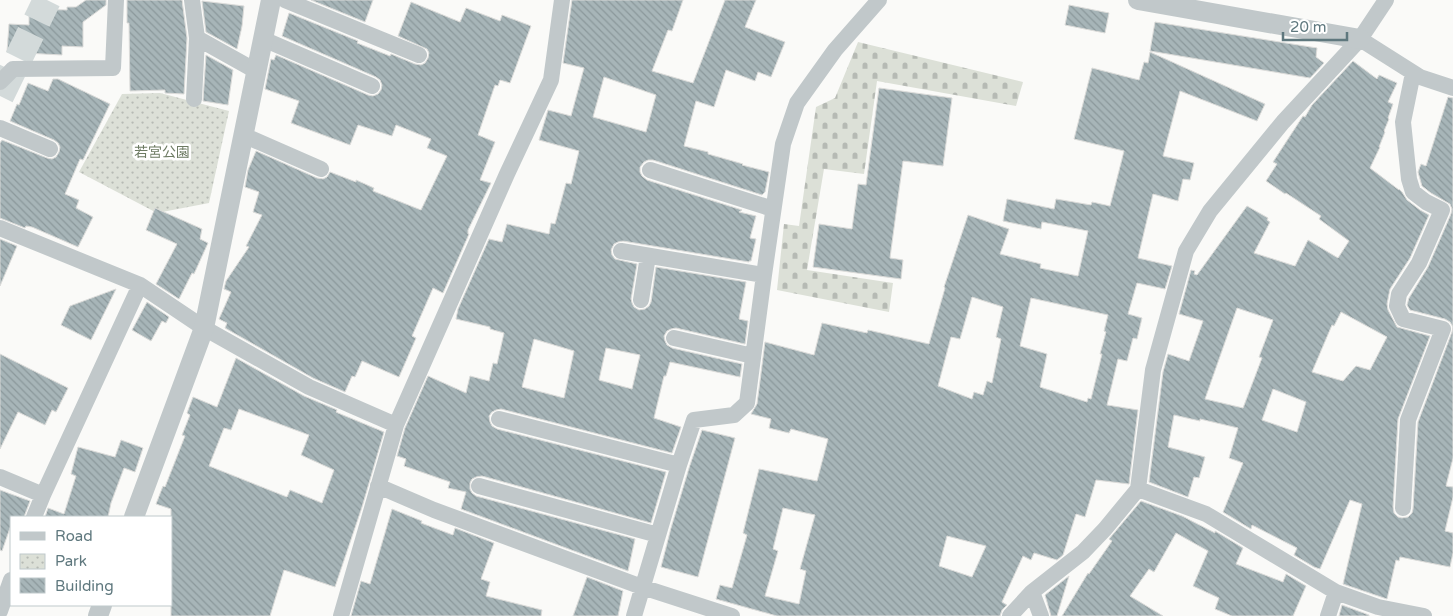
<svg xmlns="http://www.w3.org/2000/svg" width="1453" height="616" font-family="'Varela Round','Noto Sans JP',sans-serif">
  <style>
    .cemetery { fill: url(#cemetery-stones) }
    .park { fill: url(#park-dots) }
    .building { fill: url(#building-back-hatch); stroke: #dcdcda; fill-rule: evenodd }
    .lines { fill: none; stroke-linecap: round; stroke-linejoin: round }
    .motorway-tunnel { stroke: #d3dada; stroke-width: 28; stroke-dasharray: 28 14; stroke-linecap: butt }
    .minor { stroke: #c1c8ca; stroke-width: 16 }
    .tertiary { stroke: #c1c8ca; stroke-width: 20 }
    .labels { text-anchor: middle; stroke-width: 5; stroke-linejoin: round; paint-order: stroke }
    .park-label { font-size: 14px; fill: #6d7b63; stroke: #fff }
  </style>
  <defs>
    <pattern id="cemetery-stones" width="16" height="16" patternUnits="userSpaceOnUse" patternTransform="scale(1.25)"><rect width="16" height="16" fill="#dce0d7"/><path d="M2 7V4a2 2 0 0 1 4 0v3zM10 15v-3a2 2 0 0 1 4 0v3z" fill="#b6bab4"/></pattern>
    <pattern id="park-dots" width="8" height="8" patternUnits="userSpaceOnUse" patternTransform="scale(1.25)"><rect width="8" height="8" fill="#dce0d7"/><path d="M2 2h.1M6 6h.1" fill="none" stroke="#b6bab4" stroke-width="1.8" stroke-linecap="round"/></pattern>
    <pattern id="building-back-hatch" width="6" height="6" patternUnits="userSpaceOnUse" patternTransform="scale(1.25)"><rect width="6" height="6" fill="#a7b5b8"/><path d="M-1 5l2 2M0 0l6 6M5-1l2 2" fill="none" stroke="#8b989b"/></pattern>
  </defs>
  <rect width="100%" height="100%" fill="#fafaf8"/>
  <path class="cemetery" d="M858 42 1023 82 1016 106 877 81 864 174 824 169 807 270 893 283 889 312 777 290 784 224 799 226 816 107 835 98Z"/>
  <path class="park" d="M160 93 229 111 209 203 157 213 79 172 122 94Z"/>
  <path class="building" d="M86 0H106V5L83 22V47L62 46V55L7 52 9 24 29 25V9L67 10V7H76Z
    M127 0H182L187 38 184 94 165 93V90L130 91 129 23H127Z
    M311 0H373L365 22Z
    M572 0H683L672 31 668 30 652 71 693 83 725 0H756L745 27 785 42 771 77 758 72 755 81 726 70 714 107 696 101 684 146 708 152V154L743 164 742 165 769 172 765 192 762 195 653 160H648L644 162 640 167V172L642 176 647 180 742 210 739 212 756 216 750 238 756 239 751 261H749V262L623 241 618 242 614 244 611 250 612 255 615 259 637 264 631 299 632 303 634 307 639 310 645 309 649 306 651 302 656 267 746 282 739 319 748 321 745 344 676 328 671 329 667 331 664 336 665 341 667 345 672 348 742 364 740 377 670 362 666 376H664L654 418 681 427 672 453 501 409 496 410 492 412 489 416 490 422 492 426 497 429 666 472 651 523 482 476 476 477 472 479 470 483V489L472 493 476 496 635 539 628 571 461 509 466 492 448 488 450 482 404 466 406 459 397 456 405 428 428 376 466 393 470 376 489 381 493 363 497 364 504 333 490 329V327L456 319 458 309 489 239 502 242 507 224 549 234 551 223 555 224 566 183 571 184 579 151 539 140 548 110 571 116 584 68 563 63ZM604 77 656 95 646 132 593 117ZM534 339 574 351 564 398 522 387ZM606 348 640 355 632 389 599 380Z
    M202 1 244 6 242 26 237 49 206 32Z
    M411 2 460 22 466 8 500 21 502 15 531 26 510 83 500 80 498 86 495 85 478 135 495 142 480 180 491 183 468 230V234H469L443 293 433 288 412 336 416 338 399 377 362 361 355 377 352 376 345 392 313 378 225 328 227 323 219 319 231 292 224 289 226 281 249 247 246 246 262 215 253 212 259 192 245 187 248 170 256 151 317 178 323 179 327 177 330 172 356 182V180L374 188 373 191 421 210 447 156 427 148 431 139 396 125 392 136 358 125 350 145 291 123 299 101 265 89 271 59 274 60 276 55 368 95 373 96 378 94 381 90 382 85 380 80 376 77 282 36 289 13 358 41 357 43 390 56 391 54 415 64 421 65 425 63 428 58 429 53 427 49 398 36Z
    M1069 5 1109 13 1105 33 1065 25Z
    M1155 22 1317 48 1316 57 1324 63 1310 78 1150 51Z
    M1150 52 1265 104 1257 121 1180 91 1163 156 1194 163 1190 180 1183 179 1178 201 1153 194 1138 258 1172 266 1165 289 1137 283 1128 314 1142 318 1137 339 1133 338 1127 361 1118 359 1107 405 1138 410 1129 484 1096 480 1085 517 1076 514 1063 555 1057 560 1034 553 1031 560 1023 556 1002 602 1007 605 1002 610 1000 616H777L716 599 720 585 732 588 747 535 743 533 759 469 817 481 828 439 791 429 789 433 769 428 771 419 751 414 757 404 765 342 814 355 822 323 867 333 868 330 929 344 945 288 944 287 968 215 1009 229 1000 254 1041 264 1040 268 1078 276 1088 231 1042 222 1041 229 1003 221 1007 199 1054 209 1056 199 1091 205 1092 202 1110 206 1124 151 1074 139 1092 68 1139 80 1144 62 1148 63ZM972 297 1003 307 996 337 1001 339 992 383 987 381 983 395 974 392 972 399 938 386 951 337 960 339ZM1031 298 1108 315 1104 331 1106 332 1100 354H1102L1091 399 1088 398 1087 402 1040 387 1047 354 1020 346ZM783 508 815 515 800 569 806 571 799 604 765 596 778 551 773 549ZM947 536 986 546 972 577 939 566Z
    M206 55 233 70 228 105 203 101Z
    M1353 61 1377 79 1379 75 1397 83 1388 102 1393 104 1388 118 1389 119 1384 131 1385 132 1379 147H1380L1370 168 1399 190V189L1402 192 1407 200 1420 210 1429 215 1410 258 1390 289 1387 304 1388 310 1397 327 1430 336 1398 419 1393 507 1394 513 1398 517 1402 518 1408 517 1412 513 1413 509 1418 422 1452 332 1453 327 1450 322 1445 319 1410 310 1407 305 1409 298 1428 267 1451 214 1452 209 1450 204 1431 193 1422 186 1418 172 1421 164 1426 166 1448 97 1453 98V458L1446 486 1453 487V497L1445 531 1453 533V553L1450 567 1400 557 1399 561 1396 560 1387 599 1343 584 1362 504 1350 500 1320 569 1314 567 1294 555 1297 548 1252 525 1251 529 1223 512 1243 463 1229 458 1238 428 1200 419V421L1174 415 1168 447 1205 457 1199 478 1194 477 1188 497 1149 482 1163 372 1168 354 1189 361 1203 321 1179 314 1191 270 1195 271 1194 274 1197 275 1247 206 1268 218 1267 220 1270 222 1254 253 1295 266 1308 240 1338 258 1349 241 1319 219 1321 216 1286 193 1285 194 1266 181 1277 164 1273 162 1303 116 1305 117 1312 105ZM1237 308 1273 320 1259 357 1262 358 1243 408 1205 399ZM1341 312 1387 337 1370 370 1356 366 1343 381 1312 372 1332 325 1334 326ZM1273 389 1306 402 1297 432 1262 420Z
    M53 79H58L110 104 83 160 80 159 65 194 79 200 76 208 93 217 78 247 32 227 26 226 25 228 0 218V143L2 140 47 158 52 159 56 157 59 152 60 147 58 143 54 140 10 121 17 104 19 105 28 83 48 91Z
    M879 88 952 98 943 166 903 161 890 258 903 260 901 279 813 267 819 224 852 229 858 184 866 185Z
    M155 208 202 229 200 239 208 243 194 274 192 273 179 299 156 284 177 244 146 230Z
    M0 239 17 246 0 286Z
    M116 289 91 340 61 325 70 306Z
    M147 302 169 317 166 323 162 321 151 341 132 330Z
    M0 354 68 388 56 412 52 410 45 425 18 412 0 449Z
    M236 358 304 396 337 410 336 412 338 413 384 432 362 507 335 587 284 570 270 616H171V509L156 504 163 486 165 487 185 436 182 435 190 415 187 413 193 397 217 407ZM239 409 309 435 301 455 334 470 322 503 290 490 287 497 209 466 224 428 231 430Z
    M702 430 735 438 698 577 661 567 671 528 689 468Z
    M121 440 143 448 135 472 124 468 111 503 108 517H45L48 508 64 514 76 476 71 474 78 447 115 457Z
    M0 490 30 501 24 517H11V525L2 551 0 550Z
    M1141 501 1182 516 1215 533V531L1243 548 1236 564 1283 582 1286 574 1306 586 1293 616H1232L1215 609 1219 598 1193 586 1208 551 1176 533 1154 572 1149 569 1130 596 1163 616H1062L1088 573 1089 574 1112 541 1109 539Z
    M392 509 422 521 421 523 453 535 455 528 494 543 481 579 490 582 486 596 542 610 541 616H351L361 581 370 584Z
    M1069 576 1057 616H1051L1045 595Z
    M587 577 623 591 618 616H573Z
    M1342 605 1369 615V616H1339Z"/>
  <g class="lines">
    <path class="motorway-tunnel" d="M0 96 47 0"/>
    <path class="minor" d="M192 0 197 38 194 99
      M285 0 419 55
      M197 38 256 71
      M263 39 372 86
      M1360 39 1420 77 1453 88
      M0 82 13 69 113 68 116 0
      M0 128 50 149
      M243 135 321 169
      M650 170 773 209
      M0 228 140 285 204 328 309 387 396 425
      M621 251 764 275
      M641 300 648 256
      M674 338 753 356
      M499 419 679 465
      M0 477 43 495
      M378 486 434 510 642 587 732 616
      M479 486 658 535
      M1138 489 1206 514 1336 592 1378 607 1424 616
      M1403 508 1408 420 1443 329 1403 319 1397 306 1399 294 1419 263 1442 210 1426 202 1413 192 1409 179 1403 122 1413 73
      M34 517 43 495 140 285
      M1032 592 1041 616
      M0 611 11 580
      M341 616 396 425 507 174 551 80 562 0
      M634 616 679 465 694 420 734 415 747 403 764 275 783 144 797 103 835 50 879 0
      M1010 616 1032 592 1083 552 1105 529 1138 489 1153 370 1186 251 1210 211 1283 122 1360 39 1386 0
      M1328 616 1336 592"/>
    <path class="tertiary" d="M1138 0 1360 39
      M134 517 204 328 271 0
      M98 616 102 605"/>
  </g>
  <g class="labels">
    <g class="park-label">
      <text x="162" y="157">若宮公園</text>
    </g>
  </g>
  <rect x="10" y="516" width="162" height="90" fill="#ffffff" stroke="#bfc9cb"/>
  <rect x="20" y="532" width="25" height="8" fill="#c1c8ca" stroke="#bfc9cb"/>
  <text x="55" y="541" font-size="15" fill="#5f787e">Road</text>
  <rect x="20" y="554" width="25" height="15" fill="url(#park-dots)" stroke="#bfc9cb"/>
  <text x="55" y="566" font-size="15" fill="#5f787e">Park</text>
  <rect x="20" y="578" width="25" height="15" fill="url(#building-back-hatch)" stroke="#bfc9cb"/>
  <text x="55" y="591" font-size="15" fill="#5f787e">Building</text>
  <path d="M1283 32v8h64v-8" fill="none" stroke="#5f787e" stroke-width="2.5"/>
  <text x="1290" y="32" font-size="15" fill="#5f787e" stroke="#ffffff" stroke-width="4" paint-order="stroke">20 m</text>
</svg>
